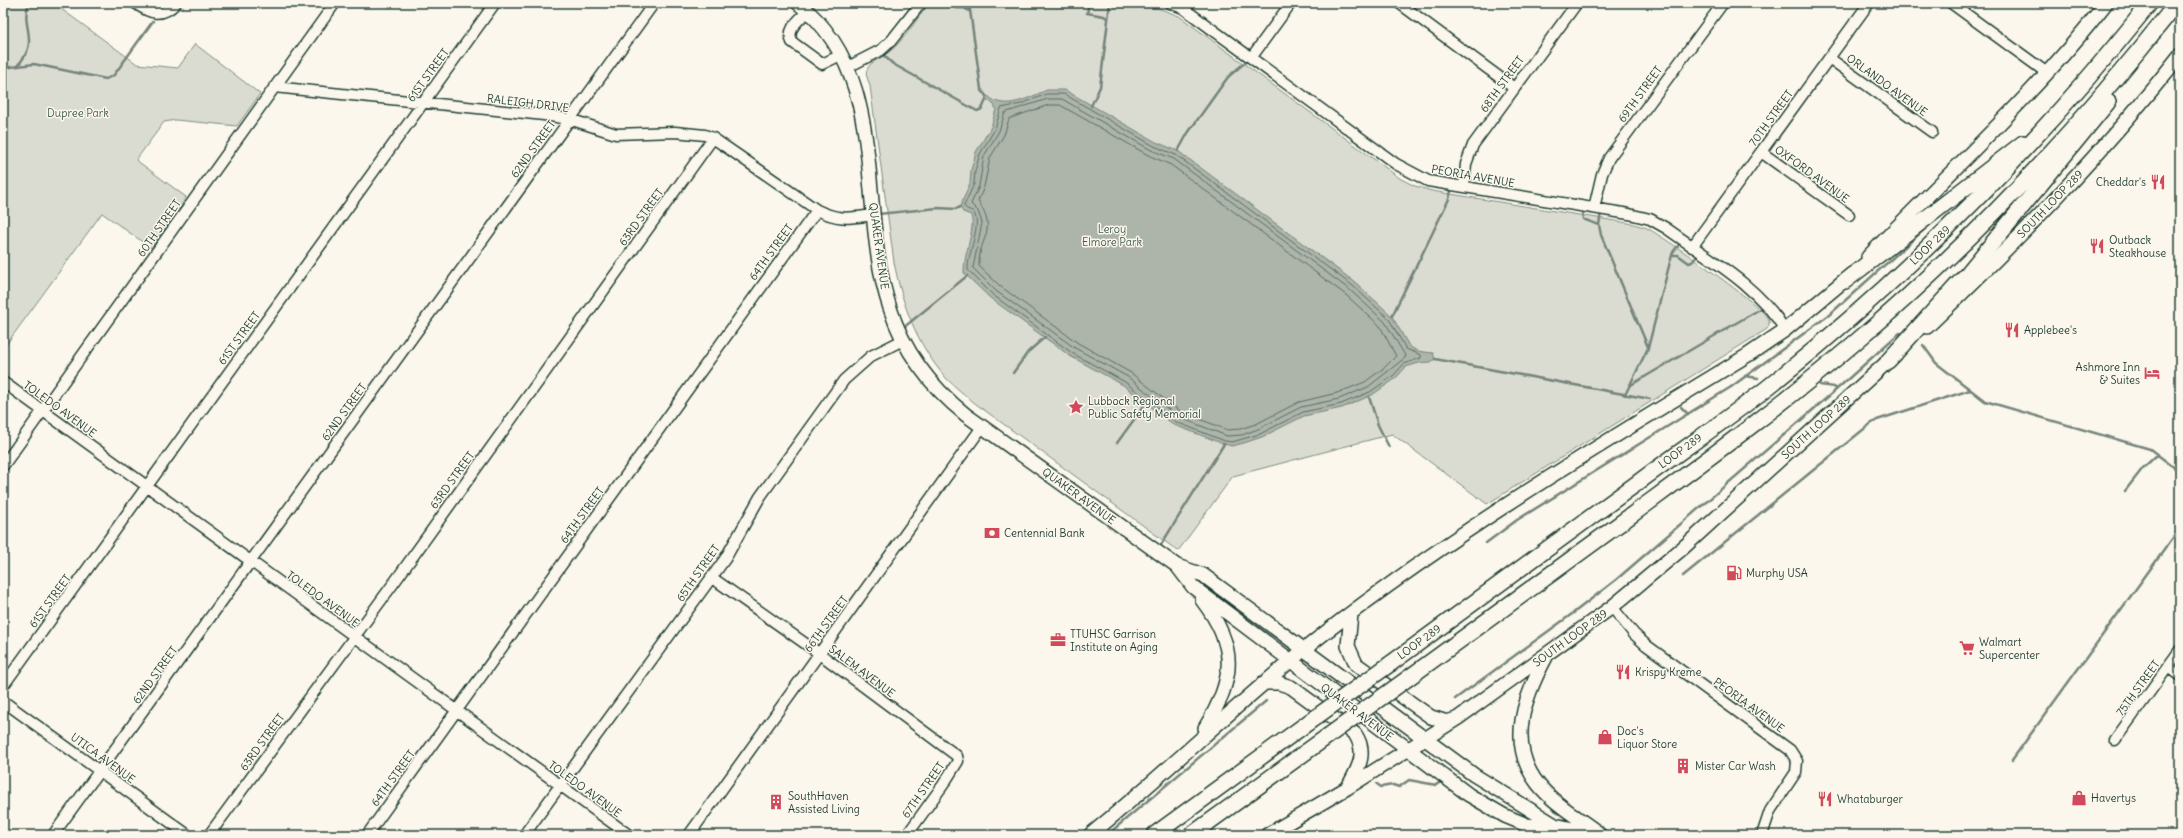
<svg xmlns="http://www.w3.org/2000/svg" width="2183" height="838" font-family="Delius,sans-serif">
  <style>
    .green { fill: #dbdcd1; stroke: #7d8c82 }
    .water { fill: #adb4aa; stroke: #74847b }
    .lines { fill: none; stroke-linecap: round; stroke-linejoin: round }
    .shore { stroke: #586d63; stroke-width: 1 }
    .stream { stroke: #74847b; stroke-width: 2.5 }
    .minor-casing { stroke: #1f3d34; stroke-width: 13 }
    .major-casing { stroke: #1f3d34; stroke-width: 16 }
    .highway-casing { stroke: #1f3d34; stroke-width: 18 }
    .minor { stroke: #fbf7ec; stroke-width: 10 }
    .major { stroke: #fbf7ec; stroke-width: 13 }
    .highway { stroke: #fbf7ec; stroke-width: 15 }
    .highway-bridge-casing { stroke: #1f3d34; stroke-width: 18; stroke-linecap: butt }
    .highway-bridge { stroke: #fbf7ec; stroke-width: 15 }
    .labels { text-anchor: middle; stroke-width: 3; stroke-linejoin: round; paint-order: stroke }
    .street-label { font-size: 11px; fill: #1f3d34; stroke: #fbf7ec }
    .park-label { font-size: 11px; fill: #455d53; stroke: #fbf7ec }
    .poi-label { font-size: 11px; fill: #1f3d34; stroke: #fbf7ec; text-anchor: start }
  </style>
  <rect width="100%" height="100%" fill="#fbf7ec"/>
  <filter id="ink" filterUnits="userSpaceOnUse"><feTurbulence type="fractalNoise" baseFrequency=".025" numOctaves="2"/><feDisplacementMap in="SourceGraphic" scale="8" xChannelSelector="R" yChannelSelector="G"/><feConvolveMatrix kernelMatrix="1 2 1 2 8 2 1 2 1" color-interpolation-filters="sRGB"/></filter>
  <g filter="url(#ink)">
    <path class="green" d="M3 3H53L137 64 178 68 195 44 260 94 237 126 176 120 164 122 136 160 186 197 180 208 151 248 102 213 3 349Z
      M930 3H1107L1158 8 1179 16 1401 179 1415 186 1432 191 1634 224 1647 228C1665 238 1765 306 1769 321 1770 324 1768 327 1767 329L1487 504 1392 434 1233 476 1178 551 976 404C966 396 955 387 946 378 917 345 902 304 894 262L870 86 866 74C867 62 879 60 888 53 905 40 916 19 930 3Z"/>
    <path class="water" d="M1047 90H1065L1156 142 1178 151 1356 283 1392 316 1409 346 1417 351 1433 353 1435 359 1431 362 1419 363 1406 367 1395 379 1372 395 1342 408 1304 416 1262 437 1244 443 1232 446 1224 444 1174 425 1123 385 1070 356 990 298 964 273C963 254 976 230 971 215L963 212 960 207 970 183 971 170 976 152 991 127 996 109 994 105 985 98 988 96C1005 112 1029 97 1047 90Z"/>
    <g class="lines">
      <path class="shore" d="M1047 94H1064L1154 146 1176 155 1353 286 1389 319 1406 349 1421 355V358L1404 364 1393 376 1370 392 1341 404 1303 412 1260 434 1232 442 1225 441 1176 422 1125 382 1072 353 993 295 968 270C967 255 982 225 974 213 972 209 967 211 964 206L974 184 975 171 980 154 995 129 1001 108 1021 104Z
        M1048 99H1062L1151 150 1174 159 1350 290 1385 322 1406 357 1368 387 1339 399 1301 407 1258 429 1242 435 1227 436 1178 417 1128 377 1075 348 996 291 973 268 982 223 978 211 971 204 979 186 984 156 999 131 1005 113Z
        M1049 105H1060L1148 155 1171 165 1346 295 1380 326 1396 356 1385 367 1365 382 1337 393 1299 402 1256 424 1240 429 1228 430 1181 412 1131 373 1078 343 1000 286 979 266C978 236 999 234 978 201L984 187 990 158 1004 135 1009 119Z"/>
      <path class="stream" d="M955 3 956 8H964L969 11
        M969 3 981 89 986 96
        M1089 3 1087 13 1104 16 1108 19
        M881 53 893 64 977 111 982 109 986 100
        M17 66C42 40 19 27 29 3
        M3 68 34 64 106 79 114 75 153 21
        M1091 106 1100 87 1110 3
        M1178 151 1188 133 1228 77 1249 59
        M1582 209 1583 219 1599 225
        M1601 212 1599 225 1601 235 1648 347
        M878 214 938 208 956 209 960 207
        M1672 255H1678L1689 263 1692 262 1698 255
        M1392 316 1449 199 1452 187
        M903 328 967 276
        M1923 345 1936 363 1985 401 2150 449 2180 472
        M1435 359 1650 399
        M1013 373 1028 352 1045 337
        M1745 376 1758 378
        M1631 385 1765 306
        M1820 385 1834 387 1837 389 1896 336 1900 333 1904 334
        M1625 395 1648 348 1670 262 1673 252 1681 242
        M1369 397 1378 425 1389 447
        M1681 407 1688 414
        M1117 443 1146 403
        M2125 491 2143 468 2158 454
        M1486 543 1517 520 1731 387 1829 315 1927 227
        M1159 548 1224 444
        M1683 576 1869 425 1877 420 1970 390
        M1455 699 1572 614 1617 579 1837 389
        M2012 760 2180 528
        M1377 784 1381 787 1393 785 1399 787 1409 780 1436 785 1439 783
        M1107 835 1266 701"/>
      <defs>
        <path id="minor" d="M135 3C150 14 162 18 176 3
          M1170 3 1183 8 1396 164 1428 181 1629 214 1650 219 1666 228C1706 257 1759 286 1785 330
          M1399 3 1514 88
          M1951 3 2047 73
          M808 11C799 20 786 29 792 42L822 64 841 55
          M1251 58 1291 3
          M1829 58 1932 132
          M848 67 881 50 891 41 921 3
          M274 87 544 115 569 119 616 134 675 132 705 135 713 138 817 210C840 221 849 218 874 215
          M1761 152 1849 215
          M1464 187 1466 164 1473 145 1577 3
          M1594 208 1602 174 1609 158 1723 3
          M1692 247 1869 3
          M3 382 629 835
          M3 466 335 3
          M711 577 820 654 957 756 958 761 943 785 907 835
          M1612 607 1634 634 1646 645 1790 750 1797 761 1796 772 1770 811 1762 835
          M2168 667 2180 676
          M3 686 495 3
          M3 701 188 835
          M2115 740 2180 650
          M53 835 654 3
          M209 835 396 580 713 138
          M367 835 817 210
          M524 835 725 559 760 497 844 380 871 356 903 340
          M689 835 982 427"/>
        <path id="major" d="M798 3C892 76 856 208 890 308 904 352 931 387 966 415L1177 566 1193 587 1469 795 1505 816 1527 825 1541 827 1555 825 1600 835
          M1868 257C1948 173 2035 95 2106 3
          M1927 327C2017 241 2103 153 2180 55
          M1177 566 1203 575 1474 775 1555 825
          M1202 600C1238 647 1235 679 1205 728
          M1351 614 1348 646 1356 664 1431 717 1447 722 1456 719
          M1546 657C1525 696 1506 743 1538 784 1553 803 1577 817 1597 832
          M1263 683H1279L1291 687 1355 734C1368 753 1358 769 1348 787
          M1090 835C1171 769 1244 696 1326 632 1459 529 1605 442 1748 355L1785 330 1852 274
          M1267 835 1347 788 1458 718 1612 607 1684 547 1896 354"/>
        <path id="highway" d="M1845 281 2023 143
          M1888 361 1968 273 2108 102
          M1390 664C1473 603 1557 542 1640 481 1682 450 1726 420 1767 388 1910 274 2037 145 2150 3
          M1407 679C1483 624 1558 569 1633 514 1709 458 1786 402 1858 340 1976 240 2081 125 2177 3
          M1154 835 1309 722
          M1191 835 1328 736"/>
      </defs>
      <use href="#minor" class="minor-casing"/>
      <use href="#major" class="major-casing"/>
      <use href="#highway" class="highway-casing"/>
      <use href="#minor" class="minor"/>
      <use href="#major" class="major"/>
      <use href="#highway" class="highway"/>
      <defs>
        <path id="highway-bridge" d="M1309 722 1390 664
          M1328 736 1407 679"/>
      </defs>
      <use href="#highway-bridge" class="highway-bridge-casing"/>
      <use href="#highway-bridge" class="highway-bridge"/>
    </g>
  </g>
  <defs>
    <symbol id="restaurant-bare" viewBox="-9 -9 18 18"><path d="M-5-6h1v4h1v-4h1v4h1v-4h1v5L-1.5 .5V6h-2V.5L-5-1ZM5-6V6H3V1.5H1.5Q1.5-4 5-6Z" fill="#d1495b" stroke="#fbf7ec" stroke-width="2.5" paint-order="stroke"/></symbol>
    <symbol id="hotel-bare" viewBox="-9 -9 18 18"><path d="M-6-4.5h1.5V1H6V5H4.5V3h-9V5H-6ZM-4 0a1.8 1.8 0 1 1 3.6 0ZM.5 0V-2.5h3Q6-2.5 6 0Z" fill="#d1495b" stroke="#fbf7ec" stroke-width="2.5" paint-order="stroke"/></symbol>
    <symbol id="sight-bare" viewBox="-9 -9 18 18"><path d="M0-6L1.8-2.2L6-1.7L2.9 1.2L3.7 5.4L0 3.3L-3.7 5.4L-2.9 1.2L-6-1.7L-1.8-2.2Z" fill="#d1495b" stroke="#fbf7ec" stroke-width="2.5" paint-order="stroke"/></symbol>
    <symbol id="bank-bare" viewBox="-9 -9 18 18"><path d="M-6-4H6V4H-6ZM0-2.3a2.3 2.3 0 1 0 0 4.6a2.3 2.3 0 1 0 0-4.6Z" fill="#d1495b" stroke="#fbf7ec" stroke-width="2.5" paint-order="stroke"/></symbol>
    <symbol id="fuel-bare" viewBox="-9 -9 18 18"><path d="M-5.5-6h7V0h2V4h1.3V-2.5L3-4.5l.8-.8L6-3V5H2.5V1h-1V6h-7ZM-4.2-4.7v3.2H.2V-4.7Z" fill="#d1495b" stroke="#fbf7ec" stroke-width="2.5" paint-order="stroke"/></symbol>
    <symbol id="office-bare" viewBox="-9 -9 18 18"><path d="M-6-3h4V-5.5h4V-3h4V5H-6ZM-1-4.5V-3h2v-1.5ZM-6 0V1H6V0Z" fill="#d1495b" stroke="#fbf7ec" stroke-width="2.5" paint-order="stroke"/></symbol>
    <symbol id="supermarket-bare" viewBox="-9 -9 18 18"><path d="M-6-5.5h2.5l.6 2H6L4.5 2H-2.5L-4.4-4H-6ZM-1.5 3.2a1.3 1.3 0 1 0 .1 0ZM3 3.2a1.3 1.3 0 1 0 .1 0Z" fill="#d1495b" stroke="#fbf7ec" stroke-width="2.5" paint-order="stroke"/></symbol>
    <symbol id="shop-bare" viewBox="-9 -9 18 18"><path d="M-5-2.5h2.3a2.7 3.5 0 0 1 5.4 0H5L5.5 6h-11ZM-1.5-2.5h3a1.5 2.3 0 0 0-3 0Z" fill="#d1495b" stroke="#fbf7ec" stroke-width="2.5" paint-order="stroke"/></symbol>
    <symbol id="building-bare" viewBox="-9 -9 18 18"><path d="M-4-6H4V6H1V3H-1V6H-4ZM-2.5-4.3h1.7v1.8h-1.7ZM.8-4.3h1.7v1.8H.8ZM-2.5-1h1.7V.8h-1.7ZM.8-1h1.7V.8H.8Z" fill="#d1495b" stroke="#fbf7ec" stroke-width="2.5" paint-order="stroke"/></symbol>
  </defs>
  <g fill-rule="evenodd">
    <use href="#restaurant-bare" x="2147" y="171" width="22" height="22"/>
    <use href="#restaurant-bare" x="2086" y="235" width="22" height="22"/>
    <use href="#restaurant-bare" x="2001" y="319" width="22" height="22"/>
    <use href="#hotel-bare" x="2141" y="362" width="22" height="22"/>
    <use href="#sight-bare" x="1065" y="396" width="22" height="22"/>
    <use href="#bank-bare" x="981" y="522" width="22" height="22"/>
    <use href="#fuel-bare" x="1723" y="562" width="22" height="22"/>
    <use href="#office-bare" x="1047" y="629" width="22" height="22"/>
    <use href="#supermarket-bare" x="1956" y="637" width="22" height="22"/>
    <use href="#restaurant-bare" x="1612" y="661" width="22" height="22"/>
    <use href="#shop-bare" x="1594" y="726" width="22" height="22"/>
    <use href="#building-bare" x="1672" y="755" width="22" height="22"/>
    <use href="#shop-bare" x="2068" y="787" width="22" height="22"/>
    <use href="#restaurant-bare" x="1814" y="788" width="22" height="22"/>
    <use href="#building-bare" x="765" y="791" width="22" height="22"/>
  </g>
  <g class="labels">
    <g class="street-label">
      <text transform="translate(428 75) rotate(-54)" y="4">61ST STREET</text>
      <text transform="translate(1502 84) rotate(-54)" y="4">68TH STREET</text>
      <text transform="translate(1887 85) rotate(36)" y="4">ORLANDO AVENUE</text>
      <text transform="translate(1640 94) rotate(-54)" y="4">69TH STREET</text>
      <text transform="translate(528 103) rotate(7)" y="4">RALEIGH DRIVE</text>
      <text transform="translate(1771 118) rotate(-54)" y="4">70TH STREET</text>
      <text transform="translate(533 149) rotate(-54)" y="4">62ND STREET</text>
      <text transform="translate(1812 174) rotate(36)" y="4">OXFORD AVENUE</text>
      <text transform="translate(1473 176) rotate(10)" y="4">PEORIA AVENUE</text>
      <text transform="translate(2050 204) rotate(-46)" y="4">SOUTH LOOP 289</text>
      <text transform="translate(641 217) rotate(-54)" y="4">63RD STREET</text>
      <text transform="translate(159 228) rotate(-55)" y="4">60TH STREET</text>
      <text transform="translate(1930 245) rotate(-44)" y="4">LOOP 289</text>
      <text transform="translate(879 246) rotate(82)" y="4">QUAKER AVENUE</text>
      <text transform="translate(771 252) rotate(-54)" y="4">64TH STREET</text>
      <text transform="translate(239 338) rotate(-54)" y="4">61ST STREET</text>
      <text transform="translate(60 409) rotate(36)" y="4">TOLEDO AVENUE</text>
      <text transform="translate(344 412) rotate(-54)" y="4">62ND STREET</text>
      <text transform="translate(1816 427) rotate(-42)" y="4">SOUTH LOOP 289</text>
      <text transform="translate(1680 451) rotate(-36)" y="4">LOOP 289</text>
      <text transform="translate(452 480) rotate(-54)" y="4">63RD STREET</text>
      <text transform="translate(1079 496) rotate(36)" y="4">QUAKER AVENUE</text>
      <text transform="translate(582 515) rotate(-54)" y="4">64TH STREET</text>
      <text transform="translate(698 573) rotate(-55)" y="4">65TH STREET</text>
      <text transform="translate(323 599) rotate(36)" y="4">TOLEDO AVENUE</text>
      <text transform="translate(50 601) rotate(-54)" y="4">61ST STREET</text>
      <text transform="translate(826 624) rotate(-54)" y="4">66TH STREET</text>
      <text transform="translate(1570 638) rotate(-36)" y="4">SOUTH LOOP 289</text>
      <text transform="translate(1419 642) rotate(-36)" y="4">LOOP 289</text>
      <text transform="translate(862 671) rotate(37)" y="4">SALEM AVENUE</text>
      <text transform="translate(155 675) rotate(-54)" y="4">62ND STREET</text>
      <text transform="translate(2138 688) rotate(-54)" y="4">75TH STREET</text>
      <text transform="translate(1749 705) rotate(36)" y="4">PEORIA AVENUE</text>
      <text transform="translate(1357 712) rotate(37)" y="4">QUAKER AVENUE</text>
      <text transform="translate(262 742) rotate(-54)" y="4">63RD STREET</text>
      <text transform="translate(103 758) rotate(36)" y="4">UTICA AVENUE</text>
      <text transform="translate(393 778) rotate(-54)" y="4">64TH STREET</text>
      <text transform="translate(585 789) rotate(36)" y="4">TOLEDO AVENUE</text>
      <text transform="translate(923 790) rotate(-55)" y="4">67TH STREET</text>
    </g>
    <g class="park-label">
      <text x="78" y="117">Dupree Park</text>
      <text x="1112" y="233">Leroy<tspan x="1112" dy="13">Elmore Park</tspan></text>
    </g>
    <g class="poi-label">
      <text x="2146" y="186" text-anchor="end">Cheddar's</text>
      <text x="2109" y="244">Outback<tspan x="2109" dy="13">Steakhouse</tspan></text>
      <text x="2024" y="334">Applebee's</text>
      <text x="2140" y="371" text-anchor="end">Ashmore Inn<tspan x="2140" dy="13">&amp; Suites</tspan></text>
      <text x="1088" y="405">Lubbock Regional<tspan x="1088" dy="13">Public Safety Memorial</tspan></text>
      <text x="1004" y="537">Centennial Bank</text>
      <text x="1746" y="577">Murphy USA</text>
      <text x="1070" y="638">TTUHSC Garrison<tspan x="1070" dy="13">Institute on Aging</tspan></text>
      <text x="1979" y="646">Walmart<tspan x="1979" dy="13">Supercenter</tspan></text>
      <text x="1635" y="676">Krispy Kreme</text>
      <text x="1617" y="735">Doc's<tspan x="1617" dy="13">Liquor Store</tspan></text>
      <text x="1695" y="770">Mister Car Wash</text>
      <text x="788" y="800">SouthHaven<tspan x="788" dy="13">Assisted Living</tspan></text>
      <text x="2091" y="802">Havertys</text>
      <text x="1837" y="803">Whataburger</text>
    </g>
  </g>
  <rect width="2183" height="838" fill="none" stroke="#fbf7ec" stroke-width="16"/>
  <rect x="8" y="8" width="2167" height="822" fill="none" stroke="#1f3d34" stroke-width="1.5" filter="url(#ink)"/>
</svg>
